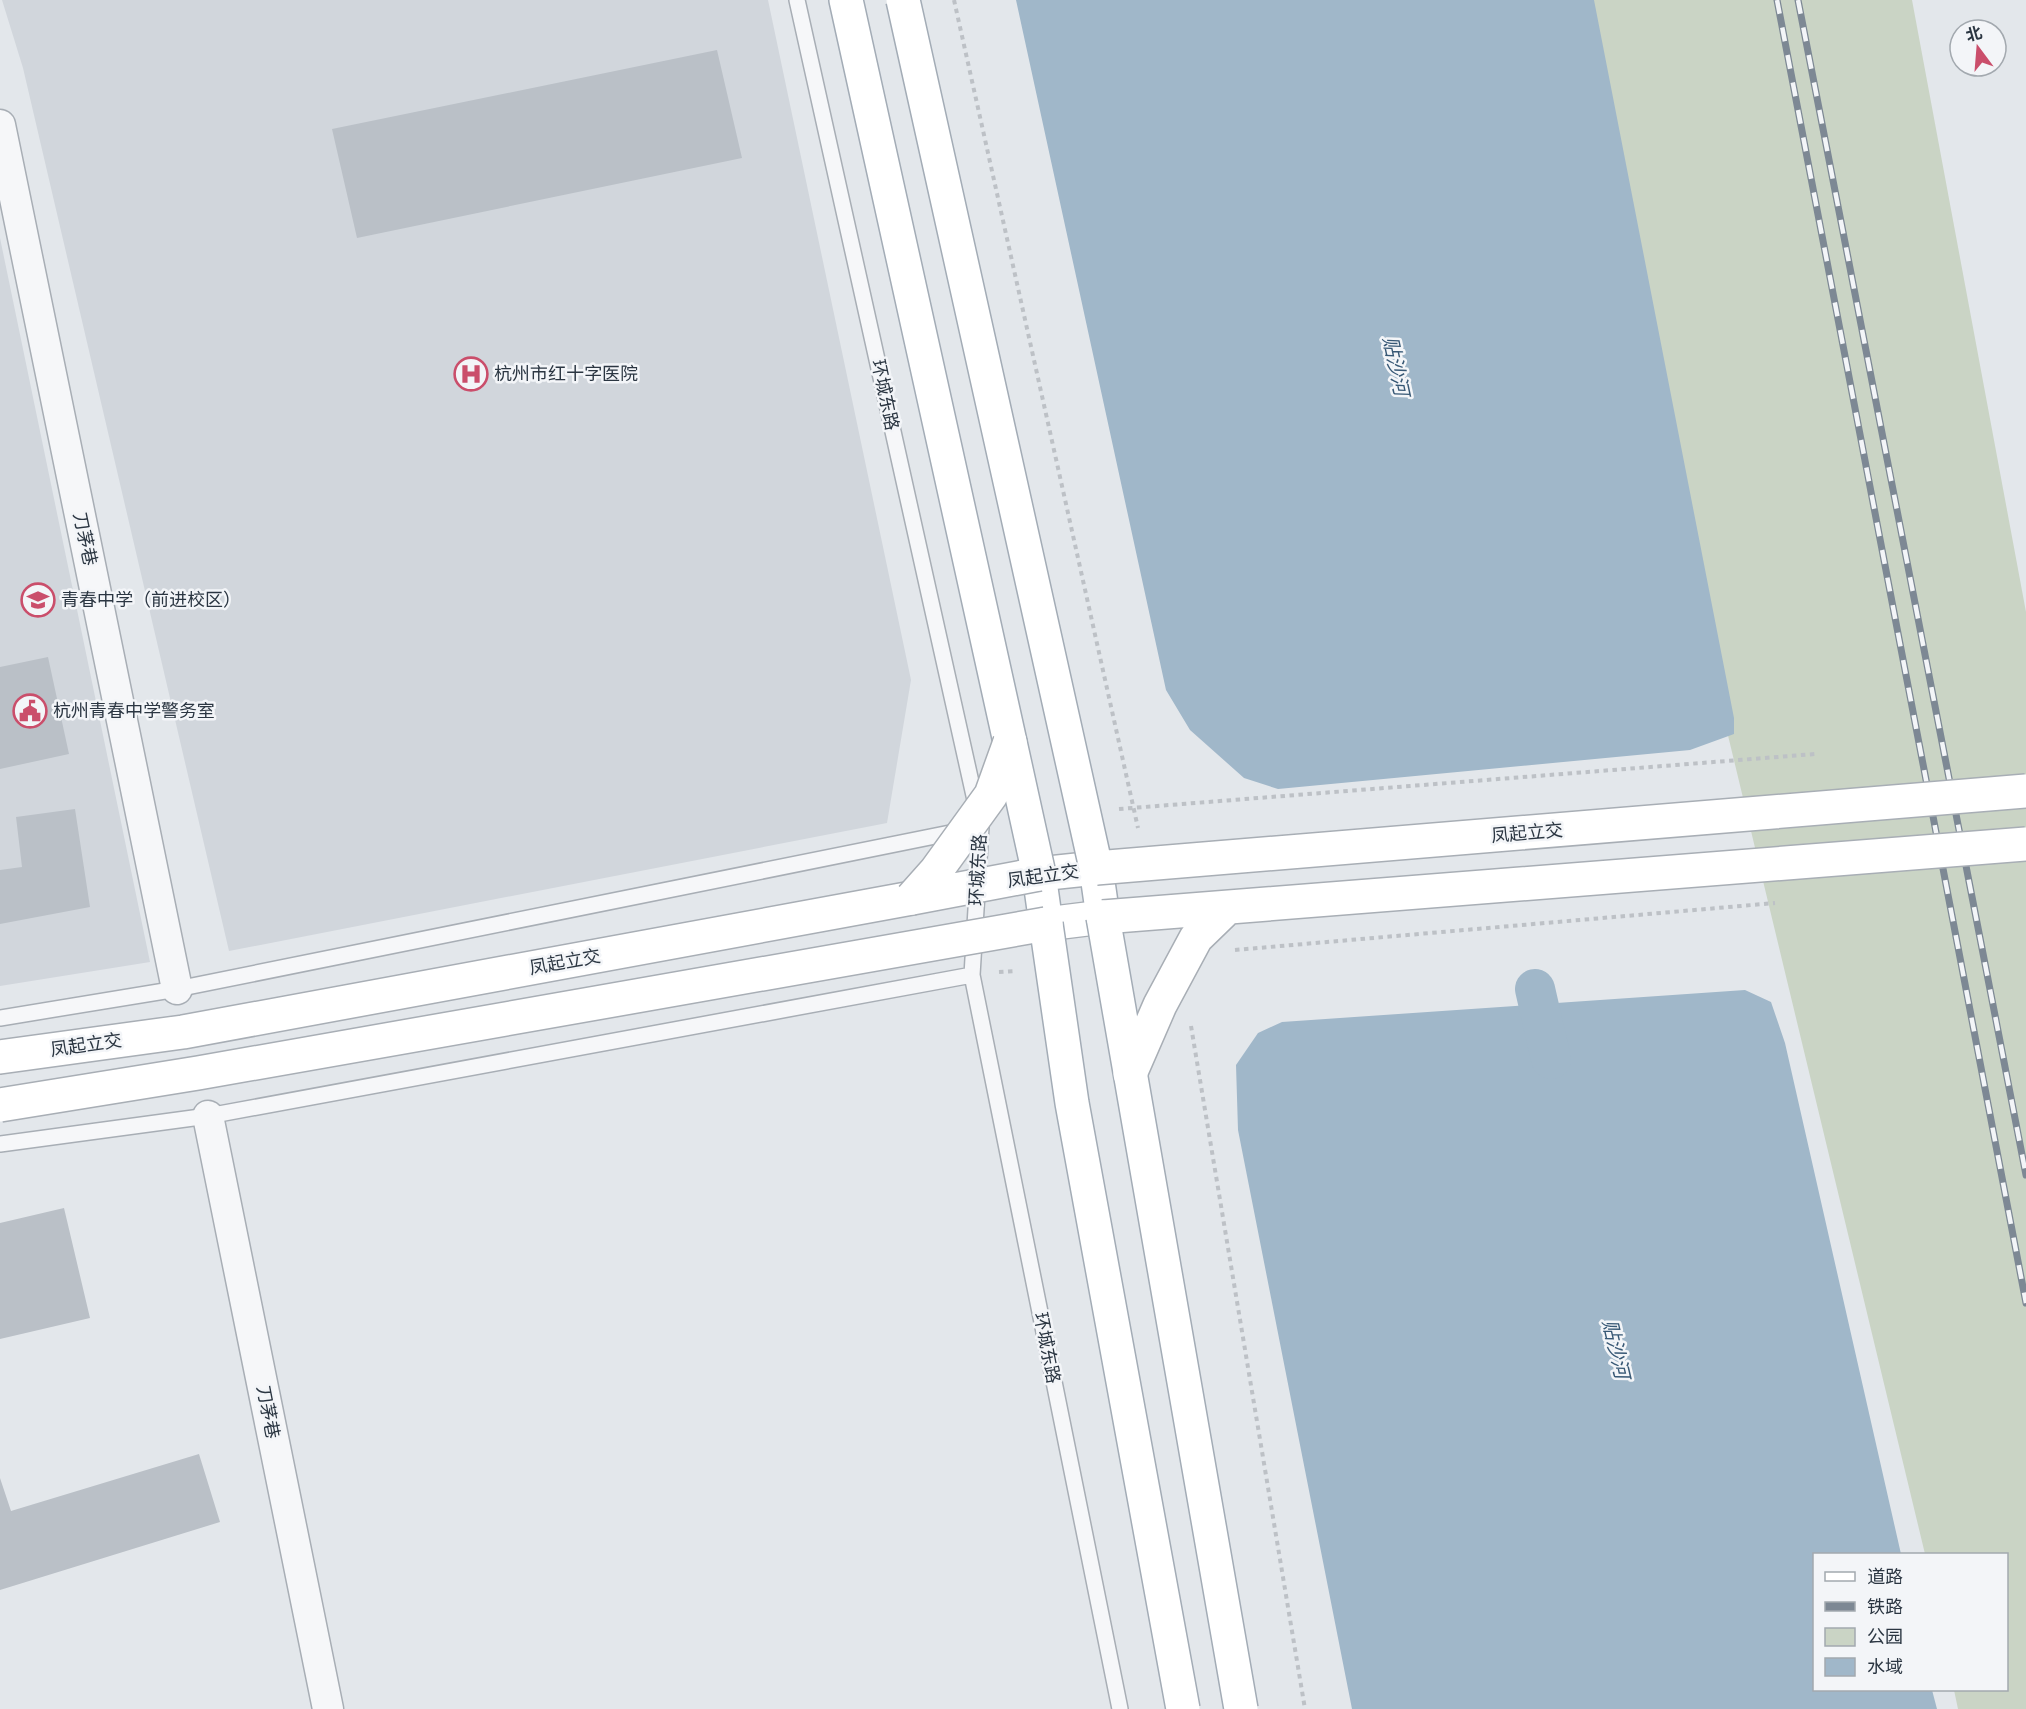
<svg xmlns="http://www.w3.org/2000/svg" width="2026" height="1709" font-family="'Archivo Narrow','Noto Sans SC',sans-serif">
  <style>
    .built { fill: #d1d6dc }
    .green { fill: #cad4c5 }
    .water { fill: #a0b7c9 }
    .lines { fill: none; stroke-linecap: round; stroke-linejoin: round }
    .canal { stroke: #a0b7c9; stroke-width: 40 }
    .building { fill: #bac0c7 }
    .lane-casing { stroke: #a8aeb5; stroke-width: 18 }
    .street-casing { stroke: #a8aeb5; stroke-width: 33 }
    .secondary-casing { stroke: #a8aeb5; stroke-width: 36 }
    .primary-casing { stroke: #a3acb6; stroke-width: 36 }
    .path { stroke: #bdc1c6; stroke-width: 4; stroke-dasharray: 4.5 4.5; stroke-linecap: butt }
    .lane { stroke: #f6f7f9; stroke-width: 15 }
    .street { stroke: #f6f7f9; stroke-width: 30 }
    .secondary { stroke: #fff; stroke-width: 33 }
    .primary { stroke: #fff; stroke-width: 33 }
    .rail-casing { stroke: #7d8894; stroke-width: 7 }
    .rail { stroke: #f3f5f8; stroke-width: 4.5; stroke-dasharray: 14; stroke-linecap: butt }
    .secondary-bridge-casing { stroke: #a8aeb5; stroke-width: 36; stroke-linecap: butt }
    .primary-bridge-casing { stroke: #a3acb6; stroke-width: 36; stroke-linecap: butt }
    .secondary-bridge { stroke: #fff; stroke-width: 33 }
    .primary-bridge { stroke: #fff; stroke-width: 33 }
    .labels { text-anchor: middle; stroke-width: 5; stroke-linejoin: round; paint-order: stroke }
    .poi-label { font-size: 18px; fill: #2b3642; stroke: #f3f5f8; text-anchor: start }
    .street-label { font-size: 18px; fill: #2b3642; stroke: #f3f5f8 }
    .water-label { font-size: 20px; font-style: italic; fill: #375875; stroke: #f3f5f8 }
  </style>
  <rect width="100%" height="100%" fill="#e3e7eb"/>
  <path class="built" d="M2 0H768L911 680 887 823 229 951 23 68Z
    M0 238 150 962 0 986Z"/>
  <path class="green" d="M1551 0H1912L2026 612V1709H1958L1954 1690H2006V1554H1925Z"/>
  <path class="water" d="M1016 0H1594L1734 718V734L1690 750 1278 789 1244 778 1190 730 1166 690Z
    M1745 990 1771 1002 1785 1043 1901 1554H1814V1690H1932L1937 1709H1352L1238 1130 1236 1065 1258 1033 1282 1022Z"/>
  <g class="lines">
    <path class="canal" d="M1535 989 1551 1059"/>
  </g>
  <path class="building" d="M717 50 742 158 357 238 332 129Z
    M48 657 69 754 0 769V667Z
    M75 809 90 907 0 924V870L22 867 16 817Z
    M64 1208 90 1318 0 1339V1223Z
    M199 1454 220 1522 0 1590V1478L11 1511Z"/>
  <g class="lines">
    <defs>
      <path id="lane" d="M797 0 981 827 972 975 1120 1709
        M0 1018 177 989 960 831
        M0 1144 208 1116 972 975"/>
      <path id="street" d="M0 125 177 989
        M208 1116 328 1709"/>
      <path id="secondary" d="M1039 874 1096 868
        M1046 924 1103 917
        M0 1057 183 1032 912 898"/>
      <path id="primary" d="M846 0 1010 742
        M1096 868 1103 917
        M1039 874 1046 924"/>
    </defs>
    <use href="#lane" class="lane-casing"/>
    <use href="#street" class="street-casing"/>
    <use href="#secondary" class="secondary-casing"/>
    <use href="#primary" class="primary-casing"/>
    <path class="path" d="M954 0 1138 828
      M1119 809 1815 754
      M1235 950 1775 903
      M999 972 1016 971
      M1191 1026 1305 1709"/>
    <use href="#lane" class="lane"/>
    <use href="#street" class="street"/>
    <use href="#secondary" class="secondary"/>
    <use href="#primary" class="primary"/>
    <defs>
      <path id="rail" d="M1777 0 2026 1303
        M1798 0 2026 1175"/>
    </defs>
    <use href="#rail" class="rail-casing"/>
    <use href="#rail" class="rail"/>
    <defs>
      <path id="secondary-bridge" d="M1096 868 2026 791
        M912 898 936 871 991 795 1010 742
        M912 898 1039 874
        M1103 917 2026 844
        M1130 1074 1160 1005 1196 938 1228 907
        M0 1105 198 1073 1046 924"/>
      <path id="primary-bridge" d="M903 0 1096 868
        M1010 742 1039 874
        M1103 917 1241 1709
        M1046 924 1072 1103 1183 1709"/>
    </defs>
    <use href="#secondary-bridge" class="secondary-bridge-casing"/>
    <use href="#primary-bridge" class="primary-bridge-casing"/>
    <use href="#secondary-bridge" class="secondary-bridge"/>
    <use href="#primary-bridge" class="primary-bridge"/>
  </g>
  <defs>
    <symbol id="hospital-ring" viewBox="-11 -11 22 22"><circle r="9.5" fill="#f3f5f8" stroke="#ca4e6b" stroke-width="1.5"/><path d="M-5-5h3v3.5h4V-5h3V5h-3V1.5h-4V5h-3Z" fill="#ca4e6b"/></symbol>
    <symbol id="school-ring" viewBox="-11 -11 22 22"><circle r="9.5" fill="#f3f5f8" stroke="#ca4e6b" stroke-width="1.5"/><path d="M0-5L7-2L0 1L-7-2ZM-4 1L0 2.5L4 1V4Q0 6-4 4Z" fill="#ca4e6b"/></symbol>
    <symbol id="civic-ring" viewBox="-11 -11 22 22"><circle r="9.5" fill="#f3f5f8" stroke="#ca4e6b" stroke-width="1.5"/><path d="M-.6-6.5H3V-4.5H.6V-3L4-1V1h2V6H-6V1h2V-1L-.6-3ZM-1.2 2.5V6h2.4V2.5Z" fill="#ca4e6b"/></symbol>
  </defs>
  <g fill-rule="evenodd">
    <use href="#hospital-ring" x="452" y="355" width="38" height="38"/>
    <use href="#school-ring" x="19" y="581" width="38" height="38"/>
    <use href="#civic-ring" x="11" y="692" width="38" height="38"/>
  </g>
  <g class="labels">
    <g class="poi-label">
      <text x="494" y="380">杭州市红十字医院</text>
      <text x="61" y="606">青春中学（前进校区）</text>
      <text x="53" y="717">杭州青春中学警务室</text>
    </g>
    <g class="street-label">
      <text transform="translate(885 395) rotate(78)" y="6">环城东路</text>
      <text transform="translate(85 539) rotate(78)" y="6">刀茅巷</text>
      <text transform="translate(1527 833) rotate(-5)" y="6">凤起立交</text>
      <text transform="translate(978 870) rotate(-87)" y="6">环城东路</text>
      <text transform="translate(1043 876) rotate(-8)" y="6">凤起立交</text>
      <text transform="translate(565 962) rotate(-10)" y="6">凤起立交</text>
      <text transform="translate(86 1045) rotate(-8)" y="6">凤起立交</text>
      <text transform="translate(1047 1348) rotate(79)" y="6">环城东路</text>
      <text transform="translate(268 1412) rotate(79)" y="6">刀茅巷</text>
    </g>
    <g class="water-label">
      <text transform="translate(1396 366) rotate(78)" y="7">贴沙河</text>
      <text transform="translate(1616 1349) rotate(77)" y="7">贴沙河</text>
    </g>
  </g>
  <rect x="1813" y="1553" width="195" height="138" fill="#f3f5f8" stroke="#a3a9af" stroke-width="1.5"/>
  <rect x="1825" y="1572" width="30" height="9" fill="#ffffff" stroke="#a3a9af" stroke-width="1.5"/>
  <text x="1867" y="1583" font-size="18" fill="#2b3642">道路</text>
  <rect x="1825" y="1602" width="30" height="9" fill="#7d8894" stroke="#a3a9af" stroke-width="1.5"/>
  <text x="1867" y="1613" font-size="18" fill="#2b3642">铁路</text>
  <rect x="1825" y="1628" width="30" height="18" fill="#cad4c5" stroke="#a3a9af" stroke-width="1.5"/>
  <text x="1867" y="1643" font-size="18" fill="#2b3642">公园</text>
  <rect x="1825" y="1658" width="30" height="18" fill="#a0b7c9" stroke="#a3a9af" stroke-width="1.5"/>
  <text x="1867" y="1673" font-size="18" fill="#2b3642">水域</text>
  <g transform="translate(1978 48) rotate(344)"><circle r="28" fill="#f3f5f8" stroke="#a3a9af" stroke-width="1.5"/>
  <path d="M0-4.5L10 22L0 15L-10 22Z" fill="#ca4e6b"/>
  <text y="-9" font-size="16" font-weight="bold" text-anchor="middle" fill="#2b3642">北</text>
  </g>
</svg>
